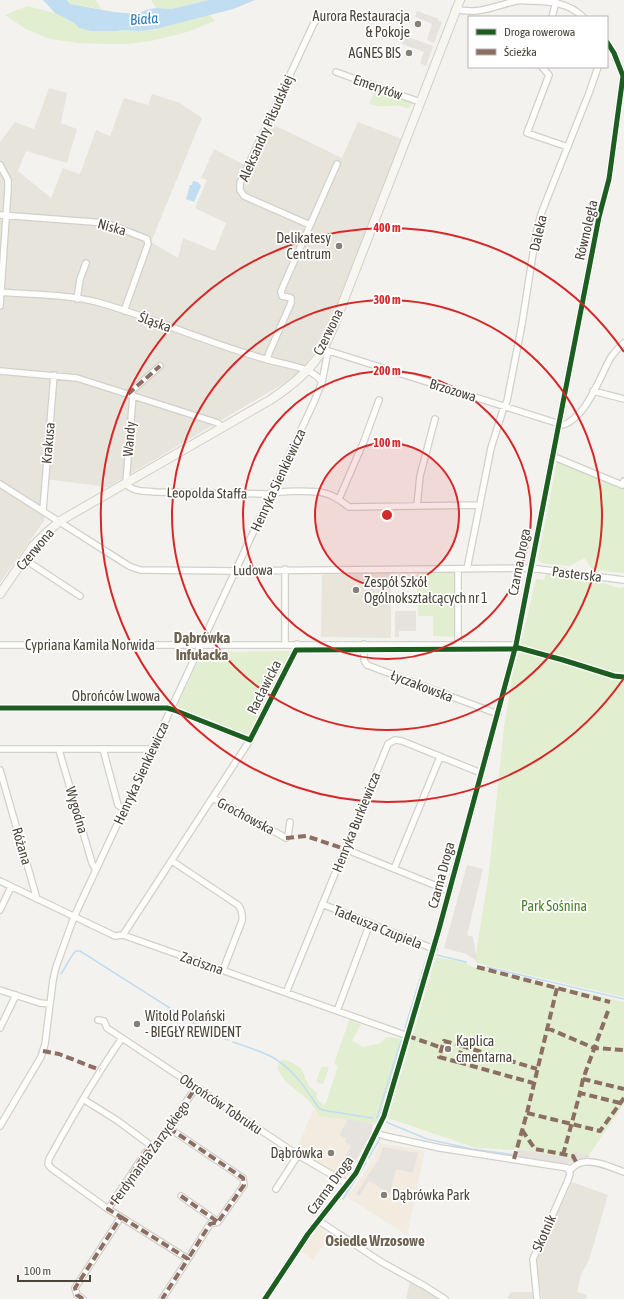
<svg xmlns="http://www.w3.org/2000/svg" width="624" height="1299" font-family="'Asap Condensed',sans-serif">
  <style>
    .residential { fill: #e7e4dc }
    .commercial { fill: #f3ebdf }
    .education { fill: #eae5da }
    .green { fill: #e1eecf }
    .parking { fill: #e6e3df }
    .water { fill: #c0ddf1 }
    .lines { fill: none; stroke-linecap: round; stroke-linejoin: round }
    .stream { stroke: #c0ddf1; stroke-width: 1.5 }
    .street-casing { stroke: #d2d0cb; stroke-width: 8 }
    .secondary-casing { stroke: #d3cfc5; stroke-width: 10 }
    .street { stroke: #fdfdfc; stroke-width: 5.5 }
    .secondary { stroke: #f7f6f1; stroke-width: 8 }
    .quiet { stroke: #8d6e63; stroke-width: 4; stroke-dasharray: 8 4; stroke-linecap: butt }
    .cycleway-casing { stroke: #fff; stroke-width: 8 }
    .cycleway { stroke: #1b5e20; stroke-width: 5 }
    .ring { fill: none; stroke: #d62828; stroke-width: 2 }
    .poi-dot { fill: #868178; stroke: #fff; stroke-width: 1.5 }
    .labels { text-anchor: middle; stroke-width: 3.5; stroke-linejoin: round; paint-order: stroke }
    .poi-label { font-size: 14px; fill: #4b4439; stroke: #fff; text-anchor: end }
    .street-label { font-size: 14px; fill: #4b4439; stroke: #fff }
    .park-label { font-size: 14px; fill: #4a7f2a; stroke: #fff }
    .water-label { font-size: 15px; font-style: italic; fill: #2e7ab2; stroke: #fff }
    .neighbourhood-label { font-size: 15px; font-weight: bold; fill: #6e6250; stroke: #fff }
    .centre { fill: #d62828; stroke: #fff; stroke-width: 2 }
    .ring-label { font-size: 12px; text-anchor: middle; font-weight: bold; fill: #d62828; stroke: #fff; stroke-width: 3.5; stroke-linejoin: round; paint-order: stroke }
  </style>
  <rect width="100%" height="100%" fill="#f4f2ee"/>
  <path class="residential" d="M49 88 67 93 61 123 77 129 67 163 26 151 18 171 51 198 63 168 80 174 96 130 110 136 124 98 148 105 152 94 180 103 202 118 151 242 178 258 183 238 215 251 226 223 195 208 207 180 201 178 214 149 252 169 272 124 342 158 358 122 402 139 325 337 298 375 108 487 45 479 44 521 0 583V142L15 122 34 129Z
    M572 1182 608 1195 589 1260 581 1275 577 1292 587 1295 586 1299H542L536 1264 538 1255Z
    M411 1278 441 1299H406Z
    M511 1292H534V1299H507Z"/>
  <path class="commercial" d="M217 651 219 653V662H203L204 652Z
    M313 1110 321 1113 373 1124 371 1134 346 1179 296 1151Z
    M380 1143 425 1151 407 1235 347 1197 366 1171Z
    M319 1225 321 1226 322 1229 331 1235 313 1260 300 1251Z"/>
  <path class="education" d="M391 572V638L321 637 322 573Z"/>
  <path class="green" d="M68 0H96L101 9 70 4Z
    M151 0H209L172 9 156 8Z
    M27 6 55 13 73 22 79 28 91 31H117L122 30 139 31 156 29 210 15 215 21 187 32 151 41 127 44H107L78 43 50 39 26 29 5 15Z
    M377 87 413 100 412 105 408 109C397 102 378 110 369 103Z
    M557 461 624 489V573L592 570 585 558 569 566 541 563 538 559Z
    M417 572H455L456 637 433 636V616H418Z
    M546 573 589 579 619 588 624 587V997L477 963 475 960 489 872 504 727 513 672 520 647 536 579 544 580Z
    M366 592H385V602H366Z
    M293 651 290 657 288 658 253 726V730L248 736 176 708 202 653H204L203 662H219V652Z
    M436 957 467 963V965L476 968 479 967 624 1002V1104L589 1155 575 1151 572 1158 514 1148V1150L476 1148 388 1118Z
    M350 1018 361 1025 352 1040 363 1047 381 1043 386 1037 398 1038 404 1041 388 1095 377 1124 320 1116 308 1100 285 1081 277 1068 282 1059 291 1062 301 1068 309 1086 317 1093V1099L323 1105 326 1103 338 1066 334 1063Z
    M322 1066 329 1068 323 1084 316 1082Z"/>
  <path class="parking" d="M417 11 439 19 438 21 442 22 434 43 427 40 432 24 415 17Z
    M405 36 433 46 426 66 420 63 424 52 402 44Z
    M395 611H416V631H399V637H395Z
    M467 865 483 869 467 935 473 937 477 961 466 954 444 948Z
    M348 1119 373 1124 371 1134 348 1175 341 1171 342 1170 339 1168 351 1146 345 1142 346 1139 339 1135Z
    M383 1147 418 1153 413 1173 396 1169 390 1194 369 1181 359 1196 356 1194 380 1157Z
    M518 1149 571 1158 575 1151 589 1155V1160L581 1159 563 1165 516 1158Z"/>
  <path class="water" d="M43 0H67L70 4 114 12 136 14 146 10 156 8 172 9 209 0H255L233 9 156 29 139 31 122 30 117 31H91L79 28 73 22 55 13Z
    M193 181 198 182 201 186 194 202 186 199 190 185H192Z"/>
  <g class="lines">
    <path class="stream" d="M437 955 466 962
      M487 967 624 999
      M61 974 73 954 76 951H80L206 1031 228 1040
      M405 1028 428 953H430
      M233 1042C245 1046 257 1050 268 1055 291 1066 305 1087 318 1107L322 1110 372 1118
      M377 1118 401 1041
      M386 1122 427 1139 472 1149 515 1155
      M369 1158 380 1138
      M343 1199 366 1163"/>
    <defs>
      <path id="street" d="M455 9C479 15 494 6 516 1 521 0 526 1 531 1 550 1 569 3 583 17
        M552 17 556 2
        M542 67 549 75 527 133 568 147
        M336 72 420 102
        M0 165 8 180V189L0 306
        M0 215 106 223 147 239 148 244 124 311
        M310 225 244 196 240 190V183L313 25 319 16
        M0 292C32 295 66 294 97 302 155 318 211 345 269 360 286 365 312 367 322 382
        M77 299 80 279 86 263
        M326 350 563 425C587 417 599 378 611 357 615 352 619 347 624 343
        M267 360 269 353 291 303V298L282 296 281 291 337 164
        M0 371 77 378 218 423 222 428
        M593 391 624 399
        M128 394 160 366
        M133 395 126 483C131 492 145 491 155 492L268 494C278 491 315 490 324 493 334 495 341 501 349 507L480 505
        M552 456 622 485 624 481
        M0 484 129 566 140 570 236 571 530 568 624 580
        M339 499 364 441 379 400
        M417 506 420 476 435 419
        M43 510 54 375
        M24 559 80 596
        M458 569V644
        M467 569 491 448 503 410 507 401 522 324 536 234 541 214 589 93 598 67
        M364 644V660L367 665 498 714
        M0 645H516
        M285 645V569
        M0 708H167L174 710 250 740
        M0 749H152L155 750
        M103 749 118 805 125 810
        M59 750 92 863 96 870
        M0 770 37 899
        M213 798 286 838 288 836 290 822
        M345 849 449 891
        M172 861 238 905C242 910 243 914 242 921L223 970
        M394 869 440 757
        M0 881 115 936 123 935 408 1036
        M322 904 434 949
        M0 910 11 887
        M123 935 250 740 296 650 297 644
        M0 990 40 1003 50 1004
        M286 993 388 744 395 740 402 741 481 773
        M337 1011 370 923
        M98 1020 104 1021 107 1028 122 1038 298 1155 348 1184
        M0 1028 16 995
        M83 1099 118 1121 153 1147
        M0 1126 41 1057 45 1044 53 980 56 967 74 917 314 402 322 382 328 351
        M169 1128 243 1178 244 1185 218 1222 210 1224 188 1259
        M376 1133 385 1136 440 1148 568 1168 569 1171
        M569 1171C572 1168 576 1164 580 1163 591 1158 613 1168 624 1172
        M276 1189 298 1155
        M181 1196 218 1222
        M108 1209 51 1168 48 1164 49 1159C72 1117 95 1077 122 1038
        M121 1217 188 1259 162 1299
        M319 1221 383 1263 423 1285 445 1299
        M83 1299 77 1295 75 1288 121 1217 108 1209 146 1152 159 1143 196 1087
        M265 1299 308 1234 356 1173 384 1116 439 929 516 645 599 217 609 179 623 76 614 53 607 42
        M537 1299 533 1259 568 1180 570 1174 569 1171"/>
      <path id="secondary" d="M0 594 33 546 45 534 60 521 270 400C290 387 311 371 323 349 330 337 335 323 340 310L460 0"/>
    </defs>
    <use href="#street" class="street-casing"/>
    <use href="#secondary" class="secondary-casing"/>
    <use href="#street" class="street"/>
    <use href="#secondary" class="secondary"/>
    <path class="quiet" d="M128 394 160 366
      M286 838 306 836 345 849
      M477 967 610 1002
      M608 1011 583 1079 624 1089
      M547 1028 594 1048 624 1050
      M408 1036 442 1048
      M462 1046 537 1069
      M43 1051 59 1054 100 1070
      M458 1062 439 1057 444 1041 462 1046 458 1062 533 1083
      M583 1079 580 1093 620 1103
      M527 1113 600 1131 624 1098
      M169 1128 243 1178 244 1185 218 1222 210 1224 188 1259
      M522 1130 535 1149 573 1156 577 1164
      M563 1155 580 1093
      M514 1159 527 1113 557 988
      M181 1196 218 1222
      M121 1217 188 1259 162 1299
      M83 1299 77 1295 75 1288 121 1217 108 1209 146 1152 159 1143 196 1087"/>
    <defs>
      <path id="cycleway" d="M0 708H167L174 710 250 740 296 650 514 649 519 648 563 660 614 676 624 677
        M265 1299 308 1234 356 1173 384 1116 439 929 516 645 599 217 609 179 623 76 614 53 607 42"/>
    </defs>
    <use href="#cycleway" class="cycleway-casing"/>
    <use href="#cycleway" class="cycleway"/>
  </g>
  <circle cx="387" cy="515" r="72" fill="#d62828" fill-opacity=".12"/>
  <g class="ring">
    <circle cx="387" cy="515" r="72"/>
    <circle cx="387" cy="515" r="144"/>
    <circle cx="387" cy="515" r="215"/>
    <path d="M624 678A287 287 0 1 1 624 352"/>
  </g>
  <g class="poi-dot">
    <circle cx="418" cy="24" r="4"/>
    <circle cx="409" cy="53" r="4"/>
    <circle cx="339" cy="246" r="4"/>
    <circle cx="356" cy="590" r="4"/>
    <circle cx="137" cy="1024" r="4"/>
    <circle cx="448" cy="1049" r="4"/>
    <circle cx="331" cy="1153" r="4"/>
    <circle cx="384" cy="1195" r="4"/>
  </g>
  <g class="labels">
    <g class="poi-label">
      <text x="410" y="21">Aurora Restauracja<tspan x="410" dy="16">&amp; Pokoje</tspan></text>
      <text x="401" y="58">AGNES BIS</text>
      <text x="331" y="243">Delikatesy<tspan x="331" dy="16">Centrum</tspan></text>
      <text x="364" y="587" text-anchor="start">Zespół Szkół<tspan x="364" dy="16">Ogólnokształcących nr 1</tspan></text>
      <text x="145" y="1021" text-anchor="start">Witold Polański<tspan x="145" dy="16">- BIEGŁY REWIDENT</tspan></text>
      <text x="456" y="1046" text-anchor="start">Kaplica<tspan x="456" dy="16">cmentarna</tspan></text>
      <text x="323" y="1158">Dąbrówka</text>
      <text x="392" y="1200" text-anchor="start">Dąbrówka Park</text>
    </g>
    <g class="street-label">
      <text transform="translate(378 87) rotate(19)" y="5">Emerytów</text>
      <text transform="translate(266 128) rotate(-66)" y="5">Aleksandry Piłsudskiej</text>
      <text transform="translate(112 227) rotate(16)" y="5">Niska</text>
      <text transform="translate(586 230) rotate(-77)" y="5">Równoległa</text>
      <text transform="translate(538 233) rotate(-77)" y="5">Daleka</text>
      <text transform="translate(155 322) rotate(20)" y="5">Śląska</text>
      <text transform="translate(328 332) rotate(-64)" y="5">Czerwona</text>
      <text transform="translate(453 390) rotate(17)" y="5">Brzozowa</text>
      <text transform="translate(129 439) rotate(-85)" y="5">Wandy</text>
      <text transform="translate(48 443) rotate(-85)" y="5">Krakusa</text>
      <text transform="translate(278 480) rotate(-65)" y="5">Henryka Sienkiewicza</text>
      <text transform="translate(207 493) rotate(1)" y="5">Leopolda Staffa</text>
      <text transform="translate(35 549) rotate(-50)" y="5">Czerwona</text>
      <text transform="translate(519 562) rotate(-79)" y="5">Czarna Droga</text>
      <text transform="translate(253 570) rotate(-1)" y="5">Ludowa</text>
      <text transform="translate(577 574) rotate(7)" y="5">Pasterska</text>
      <text x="90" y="650">Cypriana Kamila Norwida</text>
      <text transform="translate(422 686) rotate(21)" y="5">Łyczakowska</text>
      <text transform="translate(264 687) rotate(-63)" y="5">Racławicka</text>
      <text x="116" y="701">Obrońców Lwowa</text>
      <text transform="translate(141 773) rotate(-65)" y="5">Henryka Sienkiewicza</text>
      <text transform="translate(77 810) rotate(74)" y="5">Wygodna</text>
      <text transform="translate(246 816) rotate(28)" y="5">Grochowska</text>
      <text transform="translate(356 822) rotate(-68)" y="5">Henryka Burkiewicza</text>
      <text transform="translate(22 846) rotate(74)" y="5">Różana</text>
      <text transform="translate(441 875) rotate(-75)" y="5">Czarna Droga</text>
      <text transform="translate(378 927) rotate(22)" y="5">Tadeusza Czupiela</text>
      <text transform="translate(202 963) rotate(19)" y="5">Zaciszna</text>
      <text transform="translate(221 1104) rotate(34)" y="5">Obrońców Tobruku</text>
      <text transform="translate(150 1152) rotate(-54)" y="5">Ferdynanda Zarzyckiego</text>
      <text transform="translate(330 1185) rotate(-54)" y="5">Czarna Droga</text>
      <text transform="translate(544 1233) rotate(-66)" y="5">Skotnik</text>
    </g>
    <g class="park-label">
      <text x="554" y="911">Park Sośnina</text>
    </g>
    <g class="water-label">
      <text transform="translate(144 19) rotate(-4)" y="5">Biała</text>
    </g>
    <g class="neighbourhood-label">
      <text x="202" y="643">Dąbrówka<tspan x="202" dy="17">Infułacka</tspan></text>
      <text x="375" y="1246">Osiedle Wrzosowe</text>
    </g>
  </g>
  <circle cx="387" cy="515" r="6" class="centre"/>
  <g class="ring-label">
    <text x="387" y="232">400 m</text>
    <text x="387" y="304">300 m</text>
    <text x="387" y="375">200 m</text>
    <text x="387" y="447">100 m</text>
  </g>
  <rect x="468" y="16" width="140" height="52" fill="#ffffff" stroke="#b7b4b0"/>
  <rect x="476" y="29" width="20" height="6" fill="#1b5e20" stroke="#b7b4b0"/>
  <text x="504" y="36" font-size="12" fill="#4b4439">Droga rowerowa</text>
  <rect x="476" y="49" width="20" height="6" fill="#8d6e63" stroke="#b7b4b0"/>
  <text x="504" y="56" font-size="12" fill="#4b4439">Ścieżka</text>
  <path d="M18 1275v6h72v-6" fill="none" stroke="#4b4439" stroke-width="2"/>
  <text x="24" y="1275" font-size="12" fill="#4b4439" stroke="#ffffff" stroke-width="3" paint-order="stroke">100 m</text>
</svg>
